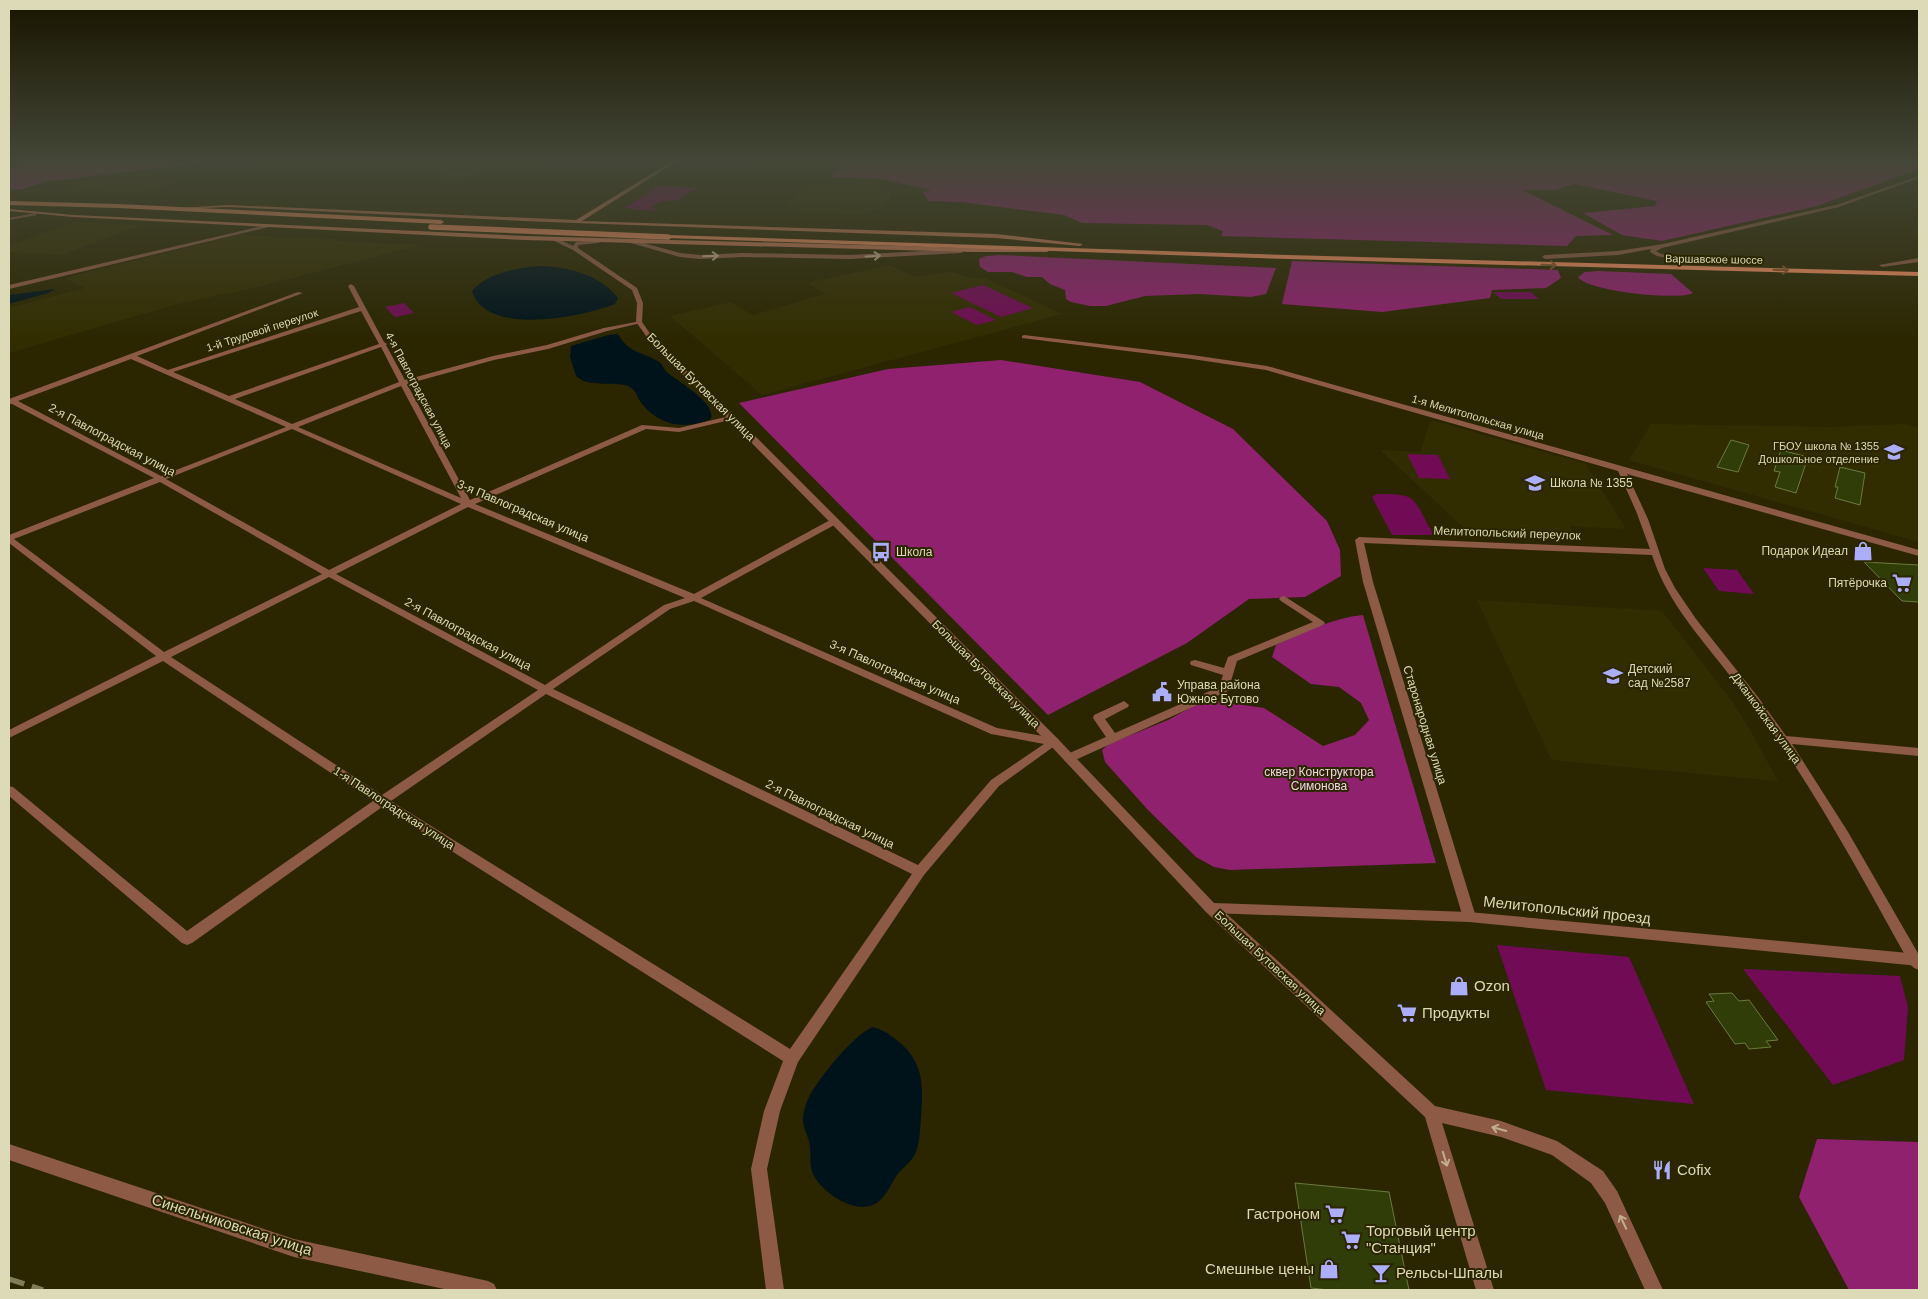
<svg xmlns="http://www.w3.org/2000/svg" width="1928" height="1299" font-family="Arial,sans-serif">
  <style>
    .built { fill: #322d00 }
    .green { fill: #710b55 }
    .forest { fill: #8f216e }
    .water { fill: #00131a }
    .building { fill: #303d08; stroke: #697c3a }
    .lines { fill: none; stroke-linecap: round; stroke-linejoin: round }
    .minor { fill: #8d5a45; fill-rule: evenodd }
    .tertiary { fill: #8d5a45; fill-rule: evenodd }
    .secondary { fill: #c77655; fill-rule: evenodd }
    .primary { fill: #f48c60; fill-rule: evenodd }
    .rail { stroke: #817d58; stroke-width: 5.5; stroke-dasharray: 16 8; stroke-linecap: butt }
    .primary-bridge { stroke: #f48c60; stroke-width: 5.5 }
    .oneway { stroke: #c1ad8f }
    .oneway2 { stroke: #85542b }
    .labels { text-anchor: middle; stroke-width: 4; stroke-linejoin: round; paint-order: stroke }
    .far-street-label { font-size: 11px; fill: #dddab7; stroke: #2b2600 }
    .far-poi-label { font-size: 11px; fill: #dddab7; stroke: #2b2600; text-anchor: end }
    .street-label { font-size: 12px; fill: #dddab7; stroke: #2b2600 }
    .poi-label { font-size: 12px; fill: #dddab7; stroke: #2b2600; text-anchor: start }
    .park-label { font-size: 12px; fill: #f3d5e6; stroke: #2b2600 }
    .near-street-label { font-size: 15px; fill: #dddab7; stroke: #2b2600 }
    .near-poi-label { font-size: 15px; fill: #dddab7; stroke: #2b2600; text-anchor: start }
  </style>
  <rect width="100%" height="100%" fill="#2b2600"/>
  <path class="built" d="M456 160H555L536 167 447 180 431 167Z
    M138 174 159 175 163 179 181 180 146 193 59 191 92 179Z
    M823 184 880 186 890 190 891 198 882 209 860 214 803 212 787 204 806 187Z
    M76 222 141 225 62 255 9 252V246Z
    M238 235 337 239 334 241 420 245 254 288 181 303 9 353V308L85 288 65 278Z
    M889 265 915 277 951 272 971 278H985L1062 314 762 395 670 316 731 302 752 315 826 294 807 283Z
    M1431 420 1586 464 1626 529 1570 526 1575 541 1463 527 1380 450 1420 452Z
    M1651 424 1831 427 1903 424 1919 427V542L1629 460Z
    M1477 600 1662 611 1732 701 1749 728 1778 781 1560 761 1551 759Z"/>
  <path class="green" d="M658 186 697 188 676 201H661L651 208 656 210 655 211 624 208Z
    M983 285 1033 308 1001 317 951 293Z
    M1493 292H1531L1539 299H1501Z
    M404 303 414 313 395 317 385 307Z
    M970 307 996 320 977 325 951 312Z
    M1407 454 1438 455 1450 479 1419 478Z
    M1377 494C1419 494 1412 497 1432 532V535H1392L1372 497Z
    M1703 568 1737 570 1754 594 1719 591Z
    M1497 945 1629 957 1694 1104 1546 1090Z
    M1743 969 1900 976 1908 1008 1904 1060 1833 1085Z"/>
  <path class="forest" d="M30 160H227L44 182 23 189 9 190V170Z
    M842 160H1919V169L1817 206 1662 241 1622 235 1583 213 1655 206 1657 201 1574 184 1555 190H1522L1613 235 1576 236 1567 246 1221 236 1223 231 1207 225 1082 223 1064 215 961 202 929 201 923 193 931 190 882 179 831 177Z
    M1000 255 1276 268 1266 294 1251 297 1199 294 1145 296 1106 306H1090L1071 302 1066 299 1065 290 1050 284 1042 277H1027L1012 272H988L980 267 979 259 986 256Z
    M1292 261 1558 270 1561 278 1546 288 1492 290 1490 298 1382 312 1282 304Z
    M1599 271 1671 274 1693 293C1678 301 1586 291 1578 277L1585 272Z
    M1001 360 1140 382 1233 429 1327 521 1340 550 1341 576 1305 597 1249 599 1187 643 1048 715 739 403 888 369Z
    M1363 615 1436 863 1230 870 1214 867 1196 857 1148 810 1105 762 1102 750 1109 744 1168 720 1197 704 1216 701 1264 708 1323 746 1355 735 1369 720 1361 703 1339 687 1311 684 1272 657 1276 645C1304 632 1332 618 1363 615Z
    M1817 1139 1919 1142V1290H1849L1799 1197Z"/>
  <path class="water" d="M543 266C572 268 600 275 618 298L615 304C582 317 486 337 472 291 488 272 520 267 543 266Z
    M55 289 48 293 9 304V295Z
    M618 334C629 354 642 351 659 362 663 365 664 370 668 373 679 382 716 403 711 419 686 430 660 426 642 404 637 398 637 390 628 386 612 380 590 389 576 376L570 357 571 346 608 335Z
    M873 1027C884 1030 891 1035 899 1042 925 1064 923 1087 921 1118 920 1129 920 1141 916 1152 912 1162 904 1166 897 1175 891 1184 887 1195 878 1202 858 1217 824 1194 814 1176 809 1167 811 1156 810 1146 809 1136 802 1128 803 1117 804 1110 806 1102 810 1095 820 1077 854 1034 873 1027Z"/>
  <path class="building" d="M1731 440 1749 445 1738 472 1717 467Z
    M1781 450 1808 457 1796 493 1775 487 1780 472 1774 471Z
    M1840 467 1865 473 1860 505 1835 498 1838 487H1835Z
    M1864 562 1919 565V602L1902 601Z
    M1732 993 1739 1001 1749 1000 1778 1040 1766 1041 1771 1047 1749 1049 1745 1043 1735 1044 1706 1002 1714 1001 1709 994Z
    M1295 1183 1389 1192 1409 1290H1329L1311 1288Z"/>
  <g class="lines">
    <path class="minor" d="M1919 176V178L1839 207 1662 248 1656 251 1661 254 1690 259V261L1688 262 1657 256 1650 252 1651 249 1618 255 1545 259 1542 257 1545 255 1618 251 1663 244 1836 205Z
      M35 213 37 215 9 220V218Z
      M271 224 273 226 9 289V285Z
      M629 239 680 253 700 255 743 253 850 255 961 249 964 251 961 253 850 259 743 257 700 259 680 257 627 242Z
      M351 284 354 286 384 342 387 344 386 345 405 380 493 356 547 345 604 328 641 321V323L607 331 548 349 494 360 407 384 470 500 642 425 679 428 734 415V419L679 432 646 429 475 504 694 594 832 519H838V523L701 598 997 728 1054 738 1058 739 1060 742 999 786 924 875 798 1062 780 1111 767 1169 784 1290H766L751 1169 764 1111 783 1061 382 807 192 943 187 945 182 943 9 796V786L13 787 187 931 373 801 163 661 9 738V730L156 656 9 543V535L154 478 12 404H9V399L298 292 303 293 137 356 168 370 359 307 348 286ZM361 311 379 344 229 396 173 372ZM381 347 399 382 292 424 235 399ZM131 359 286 427 161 476 18 401ZM401 386 461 498 298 427ZM292 429 461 504 329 570 166 479ZM160 482 322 574 164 652 14 539ZM468 507 685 598 664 605 545 685 336 574ZM329 577 538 690 382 795 171 657ZM694 601 991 734 1044 744 991 780 918 865 553 689 670 609ZM546 694 912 874 790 1049 391 801Z
      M1024 335 1192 355 1267 366 1919 550V556L1627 474 1648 519 1665 569 1675 588 1696 619 1758 697 1786 736 1919 748V756L1792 744 1848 832 1919 955V970L1914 968 1910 964C1867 887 1825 808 1775 736 1757 711 1739 687 1720 663 1693 629 1665 596 1652 555L1364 543 1373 582 1476 917 1474 921 1469 922 1464 921 1363 582 1355 540 1359 537 1650 549 1636 511 1618 471 1266 370 1192 359 1022 338V336Z
      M1284 596 1323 621 1325 623 1323 625 1237 661 1228 691 1073 761H1065L1063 758 1065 755 1106 737 1093 718 1094 715 1120 703 1124 701 1129 705 1128 707 1105 719 1115 733 1219 687 1223 675 1191 665 1190 663 1191 661 1195 660 1224 668 1228 657 1313 622 1281 601 1279 599 1281 597Z
      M1211 903 1216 904 1435 1106 1501 1121 1557 1141 1603 1171 1617 1191 1663 1290H1645L1605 1203 1591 1183 1552 1155 1501 1137 1442 1123 1494 1290H1476L1425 1117 1206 912 1204 908 1206 904Z
      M9 1144 294 1239 488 1281 494 1284 497 1290H449L294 1257 9 1160Z"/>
    <path class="tertiary" d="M554 237 573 246 576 242 601 240 599 243 578 245V248L637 288 643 303 642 322 656 342 734 415 1058 739 1214 903 1469 912 1919 954V966L1469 922 1211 913 1206 912 1050 745 728 419 652 344 636 322 637 303 632 290 573 250 552 240Z
      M1919 258V262L1882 267 1879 265Z"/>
    <path class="secondary" d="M674 160H679L582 221 996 234 1083 244 1080 246 996 238 548 222 228 207 180 209 178 208 228 205 576 220Z
      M9 209 73 215 525 236 972 248H1047L1050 250 1047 252H972L525 240 73 217 9 211Z"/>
    <path class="primary" d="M9 201 118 204 441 220 444 222 441 224 118 208 9 205Z
      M668 235 1288 255 1919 272V276L1288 259 666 238V236Z"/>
    <path class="rail" d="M9 1279 43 1290"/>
    <path class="primary-bridge" d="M431 227 668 237"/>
  </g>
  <defs><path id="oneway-shaft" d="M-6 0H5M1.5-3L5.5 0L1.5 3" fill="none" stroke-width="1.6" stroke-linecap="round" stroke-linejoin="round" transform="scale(1.25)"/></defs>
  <g class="oneway">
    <use href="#oneway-shaft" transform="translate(711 256) rotate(-2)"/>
    <use href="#oneway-shaft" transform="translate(873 256) rotate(-3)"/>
    <use href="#oneway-shaft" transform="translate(1499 1129) rotate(-164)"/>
    <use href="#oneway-shaft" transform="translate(1445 1159) rotate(73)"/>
    <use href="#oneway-shaft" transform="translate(1623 1222) rotate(-115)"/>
  </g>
  <g class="oneway2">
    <use href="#oneway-shaft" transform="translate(1549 265) rotate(2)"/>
    <use href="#oneway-shaft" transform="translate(1781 270) rotate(1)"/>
  </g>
  <linearGradient id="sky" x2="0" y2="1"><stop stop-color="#181500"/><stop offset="0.47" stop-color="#444737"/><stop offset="1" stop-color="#444737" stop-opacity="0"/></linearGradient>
  <rect width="1928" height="342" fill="url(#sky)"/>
  <defs>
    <symbol id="school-bare" viewBox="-9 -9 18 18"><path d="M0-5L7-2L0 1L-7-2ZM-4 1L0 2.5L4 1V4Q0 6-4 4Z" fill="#adaefb" stroke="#2b2600" stroke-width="2.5" paint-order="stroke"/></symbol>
    <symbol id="shop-bare" viewBox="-9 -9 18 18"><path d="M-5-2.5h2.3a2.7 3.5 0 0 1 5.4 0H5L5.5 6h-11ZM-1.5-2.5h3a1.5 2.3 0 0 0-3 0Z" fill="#adaefb" stroke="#2b2600" stroke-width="2.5" paint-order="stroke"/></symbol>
    <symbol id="bus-bare" viewBox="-9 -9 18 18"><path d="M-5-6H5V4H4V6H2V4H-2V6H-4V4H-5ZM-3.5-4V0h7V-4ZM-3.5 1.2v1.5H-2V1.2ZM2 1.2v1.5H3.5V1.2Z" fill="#adaefb" stroke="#2b2600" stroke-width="2.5" paint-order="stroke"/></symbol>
    <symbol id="supermarket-bare" viewBox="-9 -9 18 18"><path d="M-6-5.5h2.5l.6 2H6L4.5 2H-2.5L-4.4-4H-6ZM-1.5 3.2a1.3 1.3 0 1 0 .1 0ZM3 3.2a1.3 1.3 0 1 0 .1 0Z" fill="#adaefb" stroke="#2b2600" stroke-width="2.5" paint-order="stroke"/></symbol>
    <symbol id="civic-bare" viewBox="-9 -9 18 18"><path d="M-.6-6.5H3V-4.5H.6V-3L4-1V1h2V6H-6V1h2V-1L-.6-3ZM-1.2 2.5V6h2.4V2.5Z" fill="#adaefb" stroke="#2b2600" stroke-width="2.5" paint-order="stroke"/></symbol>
    <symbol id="restaurant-bare" viewBox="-9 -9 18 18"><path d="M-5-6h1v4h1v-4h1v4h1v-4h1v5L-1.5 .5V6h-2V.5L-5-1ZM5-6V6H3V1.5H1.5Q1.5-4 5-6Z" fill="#adaefb" stroke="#2b2600" stroke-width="2.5" paint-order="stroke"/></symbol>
    <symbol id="bar-bare" viewBox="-9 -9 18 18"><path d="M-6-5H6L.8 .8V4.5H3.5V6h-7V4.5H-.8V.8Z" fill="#adaefb" stroke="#2b2600" stroke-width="2.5" paint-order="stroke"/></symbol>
  </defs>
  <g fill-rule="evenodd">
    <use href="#school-bare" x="1880" y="438" width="28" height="28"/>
    <use href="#school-bare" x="1521" y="469" width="28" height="28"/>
    <use href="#shop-bare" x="1849" y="537" width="28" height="28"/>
    <use href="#bus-bare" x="867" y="538" width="28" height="28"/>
    <use href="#supermarket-bare" x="1888" y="569" width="28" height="28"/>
    <use href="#school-bare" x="1599" y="662" width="28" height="28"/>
    <use href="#civic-bare" x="1148" y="678" width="28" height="28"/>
    <use href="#shop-bare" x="1445" y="972" width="28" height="28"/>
    <use href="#supermarket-bare" x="1393" y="999" width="28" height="28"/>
    <use href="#restaurant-bare" x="1648" y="1156" width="28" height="28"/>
    <use href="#supermarket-bare" x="1321" y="1200" width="28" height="28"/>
    <use href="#supermarket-bare" x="1337" y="1226" width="28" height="28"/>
    <use href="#shop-bare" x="1315" y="1255" width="28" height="28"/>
    <use href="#bar-bare" x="1367" y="1259" width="28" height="28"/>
  </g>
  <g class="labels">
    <g class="far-street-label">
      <text transform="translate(1714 259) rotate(1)" y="4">Варшавское шоссе</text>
      <text transform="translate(262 330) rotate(-18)" y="4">1-й Трудовой переулок</text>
      <text transform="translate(419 390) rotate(62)" y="4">4-я Павлоградская улица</text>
      <text transform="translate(1478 417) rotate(16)" y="4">1-я Мелитопольская улица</text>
    </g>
    <g class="far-poi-label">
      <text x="1879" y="450">ГБОУ школа № 1355<tspan x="1879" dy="13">Дошкольное отделение</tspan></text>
    </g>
    <g class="street-label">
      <text transform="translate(701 387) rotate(45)" y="4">Большая Бутовская улица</text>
      <text transform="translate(112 440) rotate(28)" y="4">2-я Павлоградская улица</text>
      <text transform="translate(523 511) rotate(23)" y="4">3-я Павлоградская улица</text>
      <text transform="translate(1507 533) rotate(2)" y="4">Мелитопольский переулок</text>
      <text transform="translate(468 634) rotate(28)" y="4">2-я Павлоградская улица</text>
      <text transform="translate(895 672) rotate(24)" y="4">3-я Павлоградская улица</text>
      <text transform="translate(986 674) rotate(45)" y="4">Большая Бутовская улица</text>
      <text transform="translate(1766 718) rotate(54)" y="4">Джанкойская улица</text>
      <text transform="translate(1425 725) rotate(73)" y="4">Старонародная улица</text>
      <text transform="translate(394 808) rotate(33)" y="4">1-я Павлоградская улица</text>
      <text transform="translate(830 814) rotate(26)" y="4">2-я Павлоградская улица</text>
      <text transform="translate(1270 963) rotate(43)" y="4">Большая Бутовская улица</text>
    </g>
    <g class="poi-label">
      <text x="1550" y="487">Школа № 1355</text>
      <text x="1848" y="555" text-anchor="end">Подарок Идеал</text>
      <text x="896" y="556">Школа</text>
      <text x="1887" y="587" text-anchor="end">Пятёрочка</text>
      <text x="1628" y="673">Детский<tspan x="1628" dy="14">сад №2587</tspan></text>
      <text x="1177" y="689">Управа района<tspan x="1177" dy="14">Южное Бутово</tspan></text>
    </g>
    <g class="park-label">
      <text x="1319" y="776">сквер Конструктора<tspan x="1319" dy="14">Симонова</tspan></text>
    </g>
    <g class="near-street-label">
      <text transform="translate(1567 910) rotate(6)" y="5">Мелитопольский проезд</text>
      <text transform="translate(232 1225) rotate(18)" y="5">Синельниковская улица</text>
    </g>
    <g class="near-poi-label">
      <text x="1474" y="991">Ozon</text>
      <text x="1422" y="1018">Продукты</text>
      <text x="1677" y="1175">Cofix</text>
      <text x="1320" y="1219" text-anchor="end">Гастроном</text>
      <text x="1366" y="1236">Торговый центр<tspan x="1366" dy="17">"Станция"</tspan></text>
      <text x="1314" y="1274" text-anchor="end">Смешные цены</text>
      <text x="1396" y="1278">Рельсы-Шпалы</text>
    </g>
  </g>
  <rect width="1928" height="1299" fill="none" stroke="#dddab7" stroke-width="20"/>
</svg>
